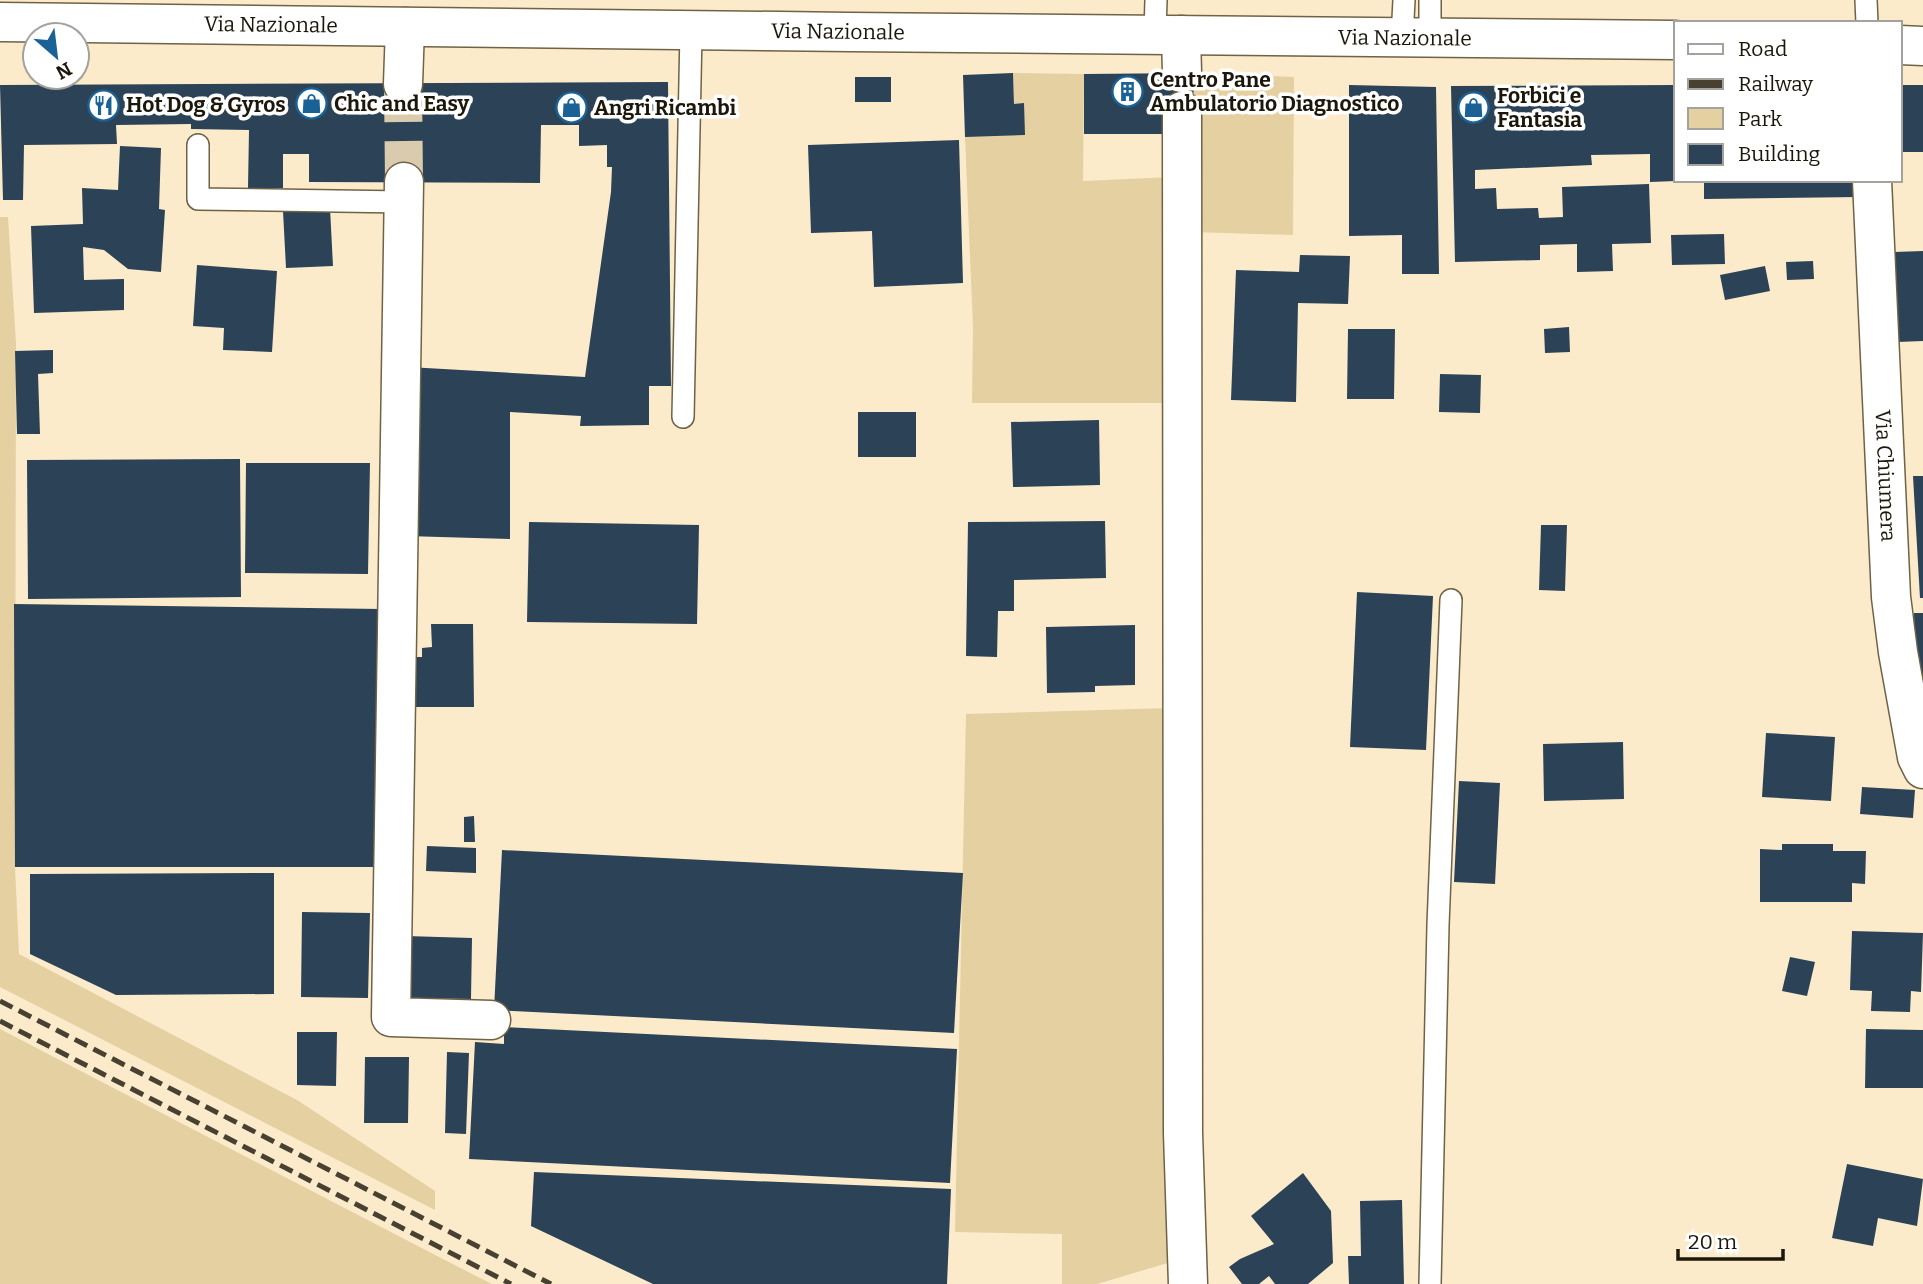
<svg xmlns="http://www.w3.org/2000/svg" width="1923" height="1284" font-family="Bitter,serif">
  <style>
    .green { fill: #e5d0a2 }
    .building { fill: #2b4257 }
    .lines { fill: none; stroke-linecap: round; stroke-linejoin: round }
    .street-tunnel { stroke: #dacbae; stroke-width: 38; stroke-dasharray: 38 19; stroke-linecap: butt }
    .lane-casing { stroke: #6f6245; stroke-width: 24 }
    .street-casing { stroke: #6f6245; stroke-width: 41 }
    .primary-casing { stroke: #6f6245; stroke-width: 41 }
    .lane { stroke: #fff; stroke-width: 21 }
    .street { stroke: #fff; stroke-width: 38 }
    .primary { stroke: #fff; stroke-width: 38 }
    .rail { stroke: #484131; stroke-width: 5; stroke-dasharray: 14 7; stroke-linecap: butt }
    .labels { text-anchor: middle; stroke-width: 7; stroke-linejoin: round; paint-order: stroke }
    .street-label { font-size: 21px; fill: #1c170b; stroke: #fff }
    .poi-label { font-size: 21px; font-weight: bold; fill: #1c170b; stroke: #fff; text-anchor: start }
  </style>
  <rect width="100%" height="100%" fill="#fbebcb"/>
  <path class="green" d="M1013 73 1084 74 1083 181 1172 177 1176 403H972L973 327 965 137 1024 103 1014 104Z
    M1194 73 1294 77 1293 235 1192 232Z
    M0 217H8L16 343 15 867 19 954 297 1100 435 1191V1210L0 987Z
    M1170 708 1171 1262 1097 1284H1062V1234L955 1232 966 714Z
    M0 1029 439 1257 492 1284H0Z"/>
  <path class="building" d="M1013 73 1014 104 1024 103 1025 135 965 137 963 75Z
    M1194 73 1193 111 1170 134H1084V74Z
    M855 77H891V102H855Z
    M668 82 671 386H649V425L580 426 581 416 510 412V539L406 536 408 367 585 377 611 192 612 167H607V145L579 146V125H541L540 183 309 182V154H283V188H248L249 130 191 129V124L116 125 117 144 24 145 23 200H3L0 85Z
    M1349 85 1436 87 1439 274H1402V235L1349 236Z
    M1676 85V181L1650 182V154L1591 155 1592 165 1475 170V189L1496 188 1497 209 1538 208 1539 218 1563 217 1562 187 1649 184 1651 243 1612 244 1613 271 1577 272V244L1540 245V260L1455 262 1451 86Z
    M1900 85H1923V152H1900Z
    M959 140 963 283 874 287 872 231 811 233 808 145Z
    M120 146 161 148 159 209 165 210 161 272 128 269 104 250 83 247 84 280 124 279V310L34 313 31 226 83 224 82 188 118 190Z
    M1704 180H1859V197L1704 199Z
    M330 208 333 266 286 268 283 211Z
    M1724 234 1725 264 1672 265 1671 235Z
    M1923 251V341L1897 342 1894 252Z
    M1300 255 1350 256 1348 304 1298 303 1296 402 1231 400 1236 270 1299 272Z
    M1813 261 1814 279 1787 280 1786 262Z
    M197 265 277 271 272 352 223 350 224 328 193 326Z
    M1765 266 1770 291 1725 300 1720 275Z
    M1569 327 1570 352 1545 353 1544 329Z
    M1348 329H1395L1394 399H1347Z
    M53 350V373L38 374 40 434H17L15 351Z
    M1440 374 1481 375 1480 413 1439 412Z
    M858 412H916V457H858Z
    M1099 420 1100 485 1013 487 1011 422Z
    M240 459 241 597 28 599 27 460Z
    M246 463H370L368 574 245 573Z
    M1913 476H1923V598H1920Z
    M1105 521 1106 578 1014 580V611H998L997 657 966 656 968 522Z
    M529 522 699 525 697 624 527 622Z
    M1541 525H1567L1565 591 1539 590Z
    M1357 592 1433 596 1426 750 1350 747Z
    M14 604 381 609 377 867H15Z
    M1914 613H1923V700H1916Z
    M431 624H473L474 707H412V657H422V648L432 647Z
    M1135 625V685L1095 686V692L1047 693 1046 627Z
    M1766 733 1835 737 1831 801 1762 797Z
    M1623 742 1624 799 1544 801 1543 744Z
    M1459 781 1500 783 1495 884 1454 882Z
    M1862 787 1915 790 1913 818 1860 814Z
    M474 816 475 842H464V817Z
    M1782 844H1833V851H1866L1865 884 1852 883V902H1760V849L1782 850Z
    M427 846 476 848V873L426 871Z
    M502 850 963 873 954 1033 494 1010Z
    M274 873V994L116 995 30 954V874Z
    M302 912 370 913 368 998 301 997Z
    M1852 931 1923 933 1921 992 1911 991 1910 1012 1871 1011 1872 991 1850 990Z
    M406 936 472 938 471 999 405 998Z
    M1790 957 1815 962 1807 996 1782 991Z
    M504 1027 957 1049 950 1183 469 1159 475 1042 504 1044Z
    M1866 1029 1923 1030V1088H1865Z
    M297 1032H337L336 1086 297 1085Z
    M447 1052 469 1053 466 1134 445 1133Z
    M365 1057H409L408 1123H364Z
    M1847 1164 1923 1179 1917 1226 1878 1218 1873 1246 1832 1238Z
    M534 1172 951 1189 947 1284H653L531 1226Z
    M1303 1173 1331 1211 1333 1263 1308 1284H1275L1269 1276 1259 1284H1242L1229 1267 1240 1259 1274 1244 1251 1216Z
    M1402 1200 1404 1284H1349L1348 1256H1361L1360 1201Z"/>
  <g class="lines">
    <path class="street-tunnel" d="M403 84 404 182"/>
    <defs>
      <path id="lane" d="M1430 0V38
        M1866 0 1867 23
        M1155 33 1156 0
        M1402 38 1404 0
        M198 145V199L404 202
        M683 417 691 32
        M1430 1284 1438 925 1451 600"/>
      <g id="street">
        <path d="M1181 35 1182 73"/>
        <path d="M403 84 405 27"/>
        <path d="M1182 111 1183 1133 1188 1284"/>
        <path id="s1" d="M1872 180 1891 597 1898 652 1917 757 1923 769"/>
        <path d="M404 182 391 1017 491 1020"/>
      </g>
      <g id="primary">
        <path id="s2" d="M0 22C559 27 1117 37 1676 40"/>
        <path d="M1900 45 1923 46"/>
      </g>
    </defs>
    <use href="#lane" class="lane-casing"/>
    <use href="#street" class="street-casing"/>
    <use href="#primary" class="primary-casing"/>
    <use href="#lane" class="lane"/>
    <use href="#street" class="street"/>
    <use href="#primary" class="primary"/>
    <path class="rail" d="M0 1001 551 1284
      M0 1021 511 1284"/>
  </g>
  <defs>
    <symbol id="building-ring" viewBox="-11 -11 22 22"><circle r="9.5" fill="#fff" stroke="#1a6296" stroke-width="1.5"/><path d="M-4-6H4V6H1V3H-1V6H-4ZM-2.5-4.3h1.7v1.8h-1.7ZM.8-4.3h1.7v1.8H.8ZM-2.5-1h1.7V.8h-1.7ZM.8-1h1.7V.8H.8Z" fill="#1a6296"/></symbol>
    <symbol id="shop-ring" viewBox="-11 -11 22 22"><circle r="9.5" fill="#fff" stroke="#1a6296" stroke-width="1.5"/><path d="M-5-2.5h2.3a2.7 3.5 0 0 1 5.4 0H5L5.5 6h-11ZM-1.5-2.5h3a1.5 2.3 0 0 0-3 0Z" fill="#1a6296"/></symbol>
    <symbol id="restaurant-ring" viewBox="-11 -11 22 22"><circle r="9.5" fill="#fff" stroke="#1a6296" stroke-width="1.5"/><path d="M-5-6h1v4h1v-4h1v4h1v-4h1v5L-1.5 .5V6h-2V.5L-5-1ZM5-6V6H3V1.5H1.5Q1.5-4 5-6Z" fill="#1a6296"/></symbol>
  </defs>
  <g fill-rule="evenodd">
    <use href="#building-ring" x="1110" y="74" width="35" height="35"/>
    <use href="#shop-ring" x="294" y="86" width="35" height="35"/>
    <use href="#restaurant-ring" x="86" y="88" width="35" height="35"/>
    <use href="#shop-ring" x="554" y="90" width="35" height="35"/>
    <use href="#shop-ring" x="1456" y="90" width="35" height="35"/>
  </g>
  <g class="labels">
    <g class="street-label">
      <text dy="7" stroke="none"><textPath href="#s2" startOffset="271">Via Nazionale</textPath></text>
      <text dy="7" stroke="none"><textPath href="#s2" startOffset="838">Via Nazionale</textPath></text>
      <text dy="7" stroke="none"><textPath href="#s2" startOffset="1405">Via Nazionale</textPath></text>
      <text dy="7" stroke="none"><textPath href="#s1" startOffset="296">Via Chiumera</textPath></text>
    </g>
    <g class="poi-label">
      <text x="1150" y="87">Centro Pane<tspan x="1150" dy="24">Ambulatorio Diagnostico</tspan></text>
      <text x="1497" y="103">Forbici e<tspan x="1497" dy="24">Fantasia</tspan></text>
      <text x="334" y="111">Chic and Easy</text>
      <text x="126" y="112">Hot Dog &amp; Gyros</text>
      <text x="594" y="115">Angri Ricambi</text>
    </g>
  </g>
  <rect x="1674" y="21" width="228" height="161" fill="#ffffff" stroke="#a4a29d" stroke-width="2"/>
  <rect x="1688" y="44" width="35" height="10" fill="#ffffff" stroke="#a4a29d" stroke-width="2"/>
  <text x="1738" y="56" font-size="21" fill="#1c170b">Road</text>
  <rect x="1688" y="79" width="35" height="10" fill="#484131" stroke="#a4a29d" stroke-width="2"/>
  <text x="1738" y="91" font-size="21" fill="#1c170b">Railway</text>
  <rect x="1688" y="108" width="35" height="21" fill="#e5d0a2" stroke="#a4a29d" stroke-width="2"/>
  <text x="1738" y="126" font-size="21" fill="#1c170b">Park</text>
  <rect x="1688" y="144" width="35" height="21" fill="#2b4257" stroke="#a4a29d" stroke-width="2"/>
  <text x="1738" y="161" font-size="21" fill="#1c170b">Building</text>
  <g transform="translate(56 56) rotate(152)"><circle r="33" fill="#ffffff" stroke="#a4a29d" stroke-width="2"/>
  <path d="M0-5L12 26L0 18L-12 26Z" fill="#1a6296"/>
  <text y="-10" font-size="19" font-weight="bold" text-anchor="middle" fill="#1c170b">N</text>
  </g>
  <path d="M1678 1249v10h105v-10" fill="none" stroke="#1c170b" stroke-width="3.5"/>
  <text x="1688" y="1249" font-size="21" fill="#1c170b" stroke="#ffffff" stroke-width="5" paint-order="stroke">20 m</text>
</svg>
